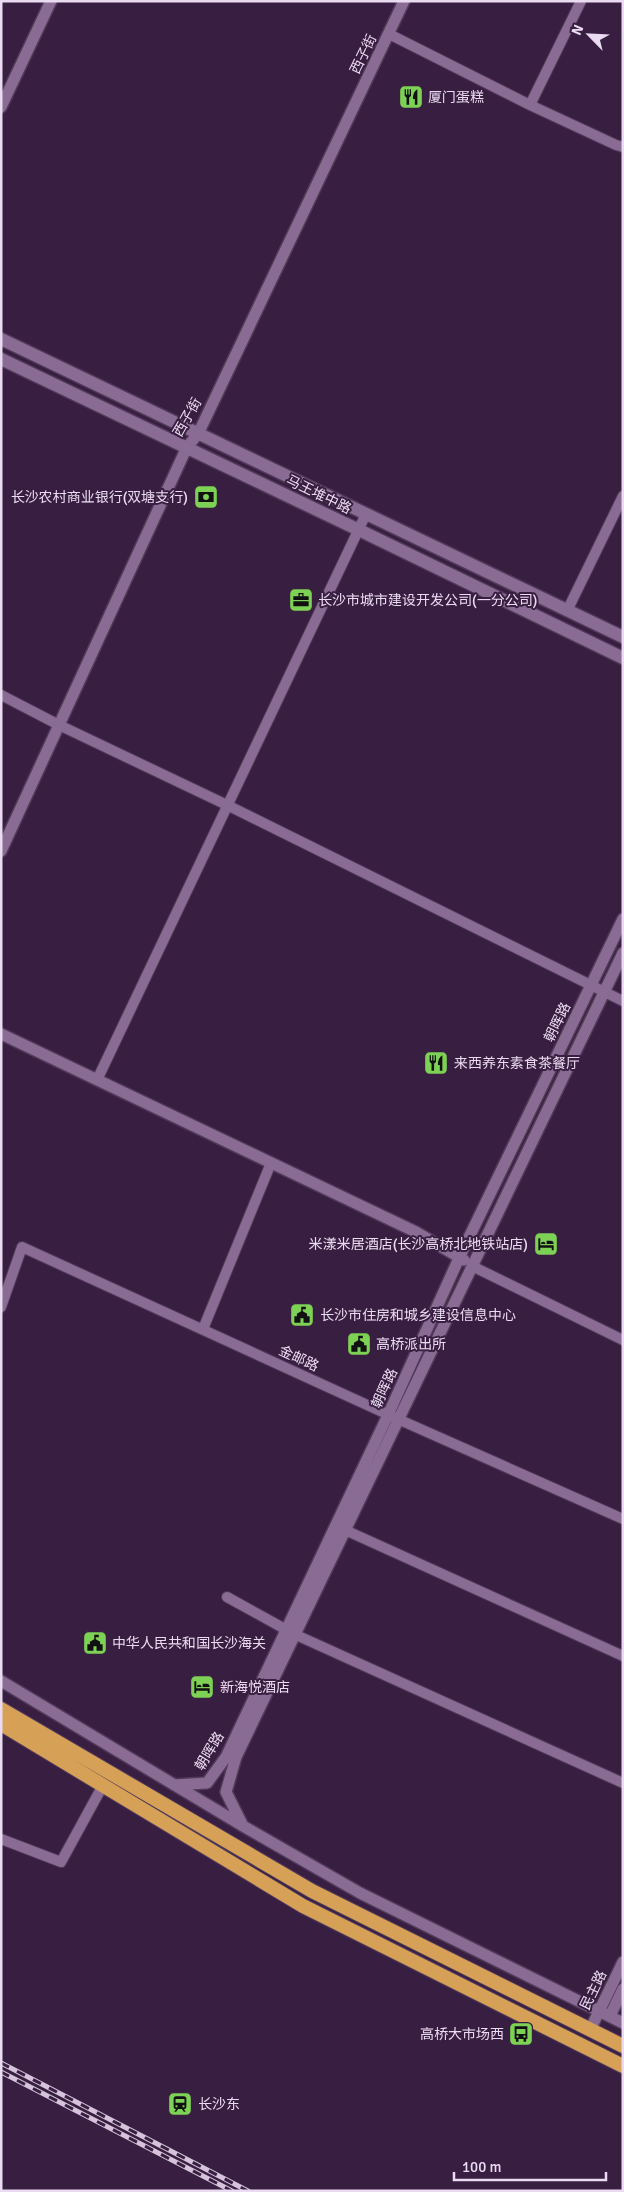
<svg xmlns="http://www.w3.org/2000/svg" width="624" height="2192" font-family="Signika,'Noto Sans SC',sans-serif">
  <style>
    .lines { fill: none; stroke-linecap: round; stroke-linejoin: round }
    .minor-casing { stroke: #503958; stroke-width: 12 }
    .tertiary-casing { stroke: #503958; stroke-width: 14 }
    .secondary-casing { stroke: #503958; stroke-width: 15 }
    .trunk-casing { stroke: #503958; stroke-width: 16 }
    .minor { stroke: #896b94; stroke-width: 10 }
    .tertiary { stroke: #896b94; stroke-width: 11 }
    .secondary { stroke: #896b94; stroke-width: 12 }
    .trunk { stroke: #d6a057; stroke-width: 14 }
    .rail-casing { stroke: #d4c3db; stroke-width: 5 }
    .rail { stroke: #381e41; stroke-width: 3; stroke-dasharray: 9; stroke-linecap: butt }
    .labels { text-anchor: middle; stroke-width: 4; stroke-linejoin: round; paint-order: stroke }
    .street-label { font-size: 14px; fill: #ebdbf2; stroke: #381e41 }
    .poi-label { font-size: 14px; fill: #ebdbf2; stroke: #381e41; text-anchor: start }
  </style>
  <rect width="100%" height="100%" fill="#381e41"/>
  <g class="lines">
    <defs>
      <path id="minor" d="M389 34 530 105 616 145 623 147
        M530 105 581 1
        M567 611 623 496
        M1 695 59 725 229 806 623 1001
        M97 1080 366 514
        M474 1267 623 1340
        M1 1307 22 1247 400 1420 623 1519
        M203 1329 271 1163
        M345 1530 623 1656
        M227 1597 294 1634 623 1783
        M1 1839 61 1862 102 1787"/>
      <path id="tertiary" d="M1 107 51 1
        M1 851 187 447 198 434 404 1
        M1 1034 416 1232 464 1260
        M1 1681 243 1826 360 1893 623 2023
        M174 1785 207 1783 226 1757 388 1415 460 1256 623 919
        M243 1826 226 1792 236 1757 623 953
        M610 2016 623 1989
        M590 2030 623 1962"/>
      <path id="secondary" d="M1 339 623 637
        M1 359 359 530 623 658"/>
      <path id="trunk" d="M1 1709 312 1891 623 2046
        M1 1724 303 1906 623 2066"/>
    </defs>
    <use href="#minor" class="minor-casing"/>
    <use href="#tertiary" class="tertiary-casing"/>
    <use href="#secondary" class="secondary-casing"/>
    <use href="#trunk" class="trunk-casing"/>
    <use href="#minor" class="minor"/>
    <use href="#tertiary" class="tertiary"/>
    <use href="#secondary" class="secondary"/>
    <use href="#trunk" class="trunk"/>
    <defs>
      <path id="rail" d="M1 2063 248 2191
        M1 2072 232 2191"/>
    </defs>
    <use href="#rail" class="rail-casing"/>
    <use href="#rail" class="rail"/>
  </g>
  <defs>
    <symbol id="restaurant-square" viewBox="-11 -11 22 22"><rect x="-9" y="-9" width="18" height="18" rx="4" fill="#7dd154" stroke="#381e41"/><path d="M-5-6h1v4h1v-4h1v4h1v-4h1v5L-1.5 .5V6h-2V.5L-5-1ZM5-6V6H3V1.5H1.5Q1.5-4 5-6Z" fill="#111"/></symbol>
    <symbol id="bank-square" viewBox="-11 -11 22 22"><rect x="-9" y="-9" width="18" height="18" rx="4" fill="#7dd154" stroke="#381e41"/><path d="M-6-4H6V4H-6ZM0-2.3a2.3 2.3 0 1 0 0 4.6a2.3 2.3 0 1 0 0-4.6Z" fill="#111"/></symbol>
    <symbol id="office-square" viewBox="-11 -11 22 22"><rect x="-9" y="-9" width="18" height="18" rx="4" fill="#7dd154" stroke="#381e41"/><path d="M-6-3h4V-5.5h4V-3h4V5H-6ZM-1-4.5V-3h2v-1.5ZM-6 0V1H6V0Z" fill="#111"/></symbol>
    <symbol id="hotel-square" viewBox="-11 -11 22 22"><rect x="-9" y="-9" width="18" height="18" rx="4" fill="#7dd154" stroke="#381e41"/><path d="M-6-4.5h1.5V1H6V5H4.5V3h-9V5H-6ZM-4 0a1.8 1.8 0 1 1 3.6 0ZM.5 0V-2.5h3Q6-2.5 6 0Z" fill="#111"/></symbol>
    <symbol id="civic-square" viewBox="-11 -11 22 22"><rect x="-9" y="-9" width="18" height="18" rx="4" fill="#7dd154" stroke="#381e41"/><path d="M-.6-6.5H3V-4.5H.6V-3L4-1V1h2V6H-6V1h2V-1L-.6-3ZM-1.2 2.5V6h2.4V2.5Z" fill="#111"/></symbol>
    <symbol id="bus-square" viewBox="-11 -11 22 22"><rect x="-9" y="-9" width="18" height="18" rx="4" fill="#7dd154" stroke="#381e41"/><path d="M-5-6H5V4H4V6H2V4H-2V6H-4V4H-5ZM-3.5-4V0h7V-4ZM-3.5 1.2v1.5H-2V1.2ZM2 1.2v1.5H3.5V1.2Z" fill="#111"/></symbol>
    <symbol id="station-square" viewBox="-11 -11 22 22"><rect x="-9" y="-9" width="18" height="18" rx="4" fill="#7dd154" stroke="#381e41"/><path d="M-3-6H3Q5-6 5-4V2Q5 4 3 4L4.5 6H3L1.5 4h-3L-3 6H-4.5L-3 4Q-5 4-5 2V-4Q-5-6-3-6ZM-3.5-4v3h7v-3ZM-3.5 1v1.5H-2V1ZM2 1v1.5H3.5V1Z" fill="#111"/></symbol>
  </defs>
  <g fill-rule="evenodd">
    <use href="#restaurant-square" x="397" y="83" width="28" height="28"/>
    <use href="#bank-square" x="192" y="483" width="28" height="28"/>
    <use href="#office-square" x="287" y="586" width="28" height="28"/>
    <use href="#restaurant-square" x="422" y="1049" width="28" height="28"/>
    <use href="#hotel-square" x="532" y="1230" width="28" height="28"/>
    <use href="#civic-square" x="288" y="1301" width="28" height="28"/>
    <use href="#civic-square" x="345" y="1330" width="28" height="28"/>
    <use href="#civic-square" x="81" y="1629" width="28" height="28"/>
    <use href="#hotel-square" x="188" y="1673" width="28" height="28"/>
    <use href="#bus-square" x="507" y="2020" width="28" height="28"/>
    <use href="#station-square" x="166" y="2090" width="28" height="28"/>
  </g>
  <g class="labels">
    <g class="street-label">
      <text transform="translate(363 54) rotate(-64)" y="5">西子街</text>
      <text transform="translate(187 417) rotate(-60)" y="5">西子街</text>
      <text transform="translate(319 494) rotate(26)" y="5">马王堆中路</text>
      <text transform="translate(557 1022) rotate(-64)" y="5">朝晖路</text>
      <text transform="translate(299 1358) rotate(25)" y="5">金邮路</text>
      <text transform="translate(384 1388) rotate(-65)" y="5">朝晖路</text>
      <text transform="translate(209 1751) rotate(-59)" y="5">朝晖路</text>
      <text transform="translate(593 1990) rotate(-64)" y="5">民主路</text>
    </g>
    <g class="poi-label">
      <text x="428" y="102">厦门蛋糕</text>
      <text x="188" y="502" text-anchor="end">长沙农村商业银行(双塘支行)</text>
      <text x="318" y="605">长沙市城市建设开发公司(一分公司)</text>
      <text x="454" y="1068">来西养东素食茶餐厅</text>
      <text x="528" y="1249" text-anchor="end">米漾米居酒店(长沙高桥北地铁站店)</text>
      <text x="320" y="1320">长沙市住房和城乡建设信息中心</text>
      <text x="376" y="1349">高桥派出所</text>
      <text x="112" y="1648">中华人民共和国长沙海关</text>
      <text x="220" y="1692">新海悦酒店</text>
      <text x="504" y="2039" text-anchor="end">高桥大市场西</text>
      <text x="198" y="2109">长沙东</text>
    </g>
  </g>
  <rect width="624" height="2192" fill="none" stroke="#ebdbf2" stroke-width="5"/>
  <g transform="translate(589 35) rotate(294)" stroke="#381e41" stroke-width="4" paint-order="stroke">
  <path d="M0-4L9 19L0 12L-9 19Z" fill="#ebdbf2"/>
  <text y="-8" font-size="14" font-weight="bold" text-anchor="middle" fill="#ebdbf2">N</text>
  </g>
  <path d="M454 2172v8h152v-8" fill="none" stroke="#ebdbf2" stroke-width="2.5"/>
  <text x="462" y="2172" font-size="15" fill="#ebdbf2" stroke="#381e41" stroke-width="4" paint-order="stroke">100 m</text>
</svg>
